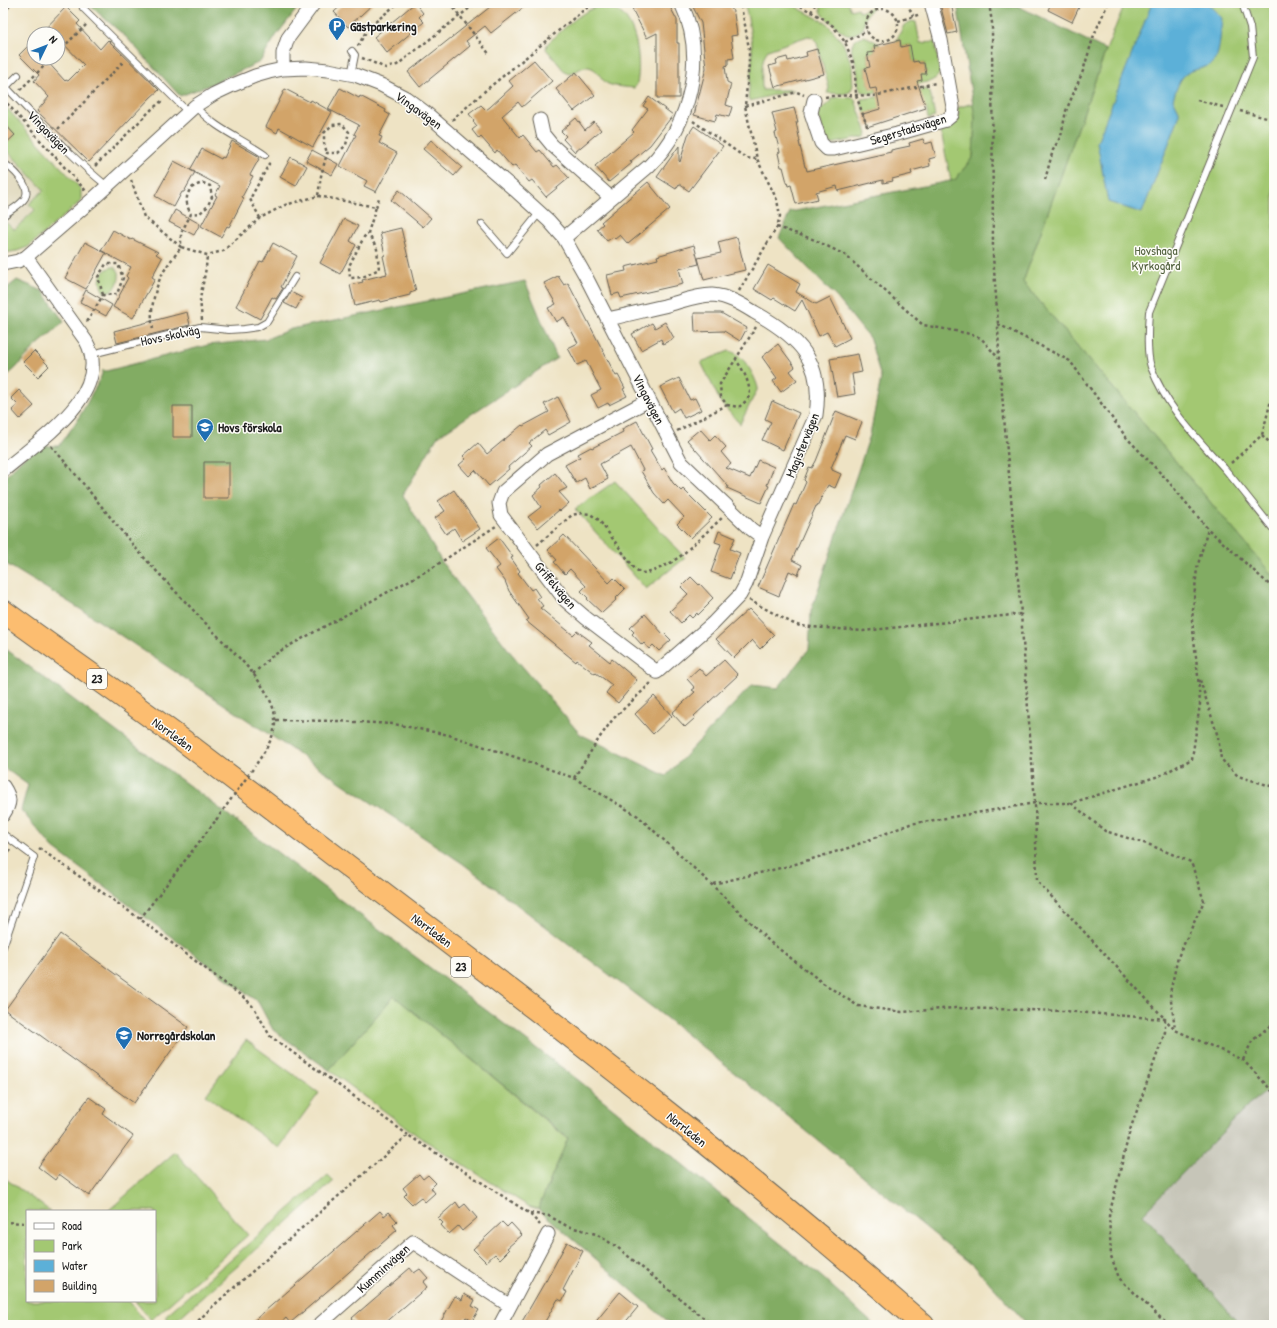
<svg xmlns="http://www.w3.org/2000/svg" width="1277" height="1328" font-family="'Patrick Hand',sans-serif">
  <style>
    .built { fill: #dcd3b4 }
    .industrial { fill: #c6c5b8 }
    .green { fill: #a3c872; stroke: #607247 }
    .forest { fill: #82ac64; stroke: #4f6440 }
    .water { fill: #5cb0d8; stroke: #3c667a }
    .building { fill: #d2a469 }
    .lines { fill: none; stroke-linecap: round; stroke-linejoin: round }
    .lane-casing { stroke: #666257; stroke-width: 8 }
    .street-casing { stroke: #666257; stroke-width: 15 }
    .highway-casing { stroke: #666257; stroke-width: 24 }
    .path { stroke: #666257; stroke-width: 2.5; stroke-dasharray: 3 3; stroke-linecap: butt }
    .lane { stroke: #fff; stroke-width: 6 }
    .street { stroke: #fff; stroke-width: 13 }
    .highway { stroke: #fcbd6f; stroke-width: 22 }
    .path-bridge { stroke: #666257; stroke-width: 2.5; stroke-dasharray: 3 3; stroke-linecap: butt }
    .labels { text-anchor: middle; stroke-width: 3; stroke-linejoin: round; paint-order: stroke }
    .shield { fill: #fdfcf7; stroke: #605f5e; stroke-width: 1 }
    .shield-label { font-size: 12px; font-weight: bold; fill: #1c1c1c }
    .poi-label { font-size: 13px; font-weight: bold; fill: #1c1c1c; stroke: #fdfcf7; text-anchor: start }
    .street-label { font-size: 13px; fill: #1c1c1c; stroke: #fdfcf7 }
    .park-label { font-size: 13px; fill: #52613e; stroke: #fdfcf7 }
  </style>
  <rect width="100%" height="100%" fill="#fdfcf7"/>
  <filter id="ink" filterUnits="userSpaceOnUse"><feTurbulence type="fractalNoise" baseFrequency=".025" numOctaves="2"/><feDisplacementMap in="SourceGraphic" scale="8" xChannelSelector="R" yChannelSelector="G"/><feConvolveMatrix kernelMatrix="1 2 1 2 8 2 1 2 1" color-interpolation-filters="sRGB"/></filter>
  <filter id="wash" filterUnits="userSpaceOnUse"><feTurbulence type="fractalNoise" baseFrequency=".012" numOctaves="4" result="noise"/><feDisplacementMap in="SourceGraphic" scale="16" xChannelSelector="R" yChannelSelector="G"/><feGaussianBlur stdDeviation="0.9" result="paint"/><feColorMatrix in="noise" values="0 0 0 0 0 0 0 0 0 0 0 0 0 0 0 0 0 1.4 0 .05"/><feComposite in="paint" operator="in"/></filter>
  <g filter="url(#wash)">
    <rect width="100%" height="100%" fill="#eee3c4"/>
    <path class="built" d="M3 104 81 189 28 247 3 256Z"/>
    <path class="industrial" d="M1274 1086V1325H1240L1143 1214 1250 1104Z"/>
    <path class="green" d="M744 3H791L798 8 826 23 831 28 843 43 852 65 853 86 850 92 844 94 827 93 829 88 817 43 813 37 808 36 768 50C760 59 762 78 762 90H794L750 101 748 98 752 61V44L748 18Z
      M821 3H848L851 10 858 8 860 12 872 7V9C865 15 864 21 863 29 849 40 844 33 833 24 825 17 819 14 821 3Z
      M1125 3H1274V577L1023 282 1106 50Z
      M596 7C605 7 616 9 623 15 637 30 640 58 638 77 637 82 638 85 634 88 626 87 615 87 608 84 600 80 600 70 589 67 580 65 573 77 566 73L546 49 547 44C562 31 577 14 596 7Z
      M912 21 916 22 920 43 935 42 940 73 936 78 931 81 906 87 921 74 926 73 924 63H919L918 61 913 62 910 45 901 47 900 40 896 41 904 25Z
      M863 36C870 37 874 42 880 44L874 46 875 52 867 53 870 67 865 68 870 89 876 88 877 92 870 94 861 91C857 84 858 78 857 70 855 56 843 43 863 36Z
      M926 89 930 92 935 117 928 119 926 108 909 92Z
      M884 96 889 106 865 114 861 103V99Z
      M839 97 854 98 855 100 867 133 865 137 831 144 826 141 818 117 819 112 822 108 831 102 832 98Z
      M973 103 975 118 973 157 955 180 951 181 940 127 958 121 959 113 957 108Z
      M3 104 81 189V201L28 247 17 251 3 253V226L7 223 13 229H15L35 210 29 204 44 190 6 149 3 148V146L15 135 4 123Z
      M112 267H115L119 272C120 282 116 292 104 292 97 282 100 270 112 267Z
      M729 351C743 353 755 376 758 388L740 424 721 403 701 362Z
      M615 481 685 558 646 589 575 509Z
      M394 996 568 1139 538 1209 528 1206 418 1136 329 1070Z
      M246 1040 319 1093 279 1148 206 1095Z
      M175 1152 248 1235 151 1320 135 1301H155V1211H108Z
      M328 1175 334 1181 172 1324 165 1316Z
      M3 1177 50 1211H27V1301H129L148 1325H3Z"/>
    <path class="forest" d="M87 3H303L296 10 276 36 260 62 207 86 180 96 127 38Z
      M957 3H1012L1106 50 1023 282 1274 577V1086L1250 1104 1143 1214 1240 1325H1028L976 1268 665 1017 462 863 90 615 3 562V479L22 459 42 446H59C72 429 83 412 92 393 97 385 101 379 103 370L106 371 208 345 266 339 291 329 525 281 557 358 438 436 403 495 443 564 511 653 580 734 666 776 752 685 778 688 809 649 811 611 870 435 881 378 870 339 838 299 779 238 790 212 955 180 973 157 975 118Z
      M17 280 43 291 64 322 34 348 15 369 3 379V289L7 288Z
      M3 647 211 802 577 1079 822 1277 874 1325H672L538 1209 568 1138 394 996 329 1070 273 1030 258 1002 53 848 21 810 28 785 3 767Z"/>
    <path class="water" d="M1152 3H1207L1222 18C1221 27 1220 51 1216 58 1210 70 1196 67 1186 74 1179 79 1176 91 1173 99L1179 111V117L1142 213 1108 202 1097 142Z"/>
    <g id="blocks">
      <path class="building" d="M344 3H374L348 27 334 12Z
        M415 3 423 13 419 17 424 22 387 53 374 37Z
        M495 3H529L491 33 485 26 466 41 470 46 420 87 408 72Z
        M644 3H668L677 20V43H679V98H657V33L647 38 632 9Z
        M691 3H729L734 14 737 35 731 36 734 58 728 59V65L725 66 727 82 731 84 726 105 732 107 729 117 717 114 715 121 694 115 706 68 701 23Z
        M946 3H951L957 32 948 34 940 4Z
        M1051 3H1081L1072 22 1048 10Z
        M66 7 80 21 77 24 100 49 108 40 159 90 151 97 89 162 37 111 49 97 34 81 39 75 19 55 34 40V58H44L65 81 66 80 68 81 84 65 58 38V34H40Z
        M900 40 901 47 910 45 913 62 918 61 919 63H924L926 74H921L922 80 917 81 926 108 867 127 863 114 880 109 876 88 870 89 865 68 870 67 867 53 875 52 874 46Z
        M817 49 824 74 775 87 769 66 777 64 776 60 787 57 788 61 807 56 806 52Z
        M534 60 552 81 522 107 518 102 502 116 520 138 523 135 537 152 540 150 554 167 557 165 569 178 546 197 532 180 529 182 515 165 512 167 497 150 495 153 481 137 479 139 472 130 477 126 473 121 474 120 469 114 481 105 486 110 490 107 513 86 509 81Z
        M576 72 595 95 574 111 556 89Z
        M340 88 359 98 360 96 386 110 385 112 390 115 379 136 382 137 379 143 397 153 376 192 364 186 367 181 340 166 356 135 354 134 359 125 328 109Z
        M285 89 310 102 311 100 332 112 313 147 279 128 277 133 266 127Z
        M649 97 673 115 650 145 631 161 630 160 632 163 609 182 595 166 634 132 632 130 648 109 643 106Z
        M794 108 798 122H796L800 142H799L805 167H806L807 171 891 152V150L910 146 909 143 923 139 925 144 932 142 936 157 929 159 930 166 911 171 912 174 892 179 893 181 883 183V180L838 191 837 186 816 192 818 199 796 204 791 185 788 186 783 167H781L778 153 780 152 775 133 777 132 772 113Z
        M576 118 585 130 594 122 601 130 575 152 563 139 566 136 561 131Z
        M3 122 15 135 3 146Z
        M694 126 723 146 689 191 679 184 676 189 657 177 679 146V161L680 162 688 135Z
        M431 140 462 167 454 176 423 149Z
        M232 141 260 157 250 175 253 176 242 197 244 198 229 227 227 226 221 237 201 226 217 196 215 195 220 186 190 170 202 149 221 159 222 157 224 158Z
        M312 150 338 164 332 175 306 161Z
        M291 157 307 166 296 186 280 177Z
        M174 161 195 172 184 192H182L174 207 155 196Z
        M648 182 670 209 628 244 620 235 615 239 613 237 607 241 597 229 603 224 601 222Z
        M399 190 431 218 423 227 391 200Z
        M175 210 200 224 194 235 169 222Z
        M344 219 358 226 350 241 356 245 340 274 320 263Z
        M401 228 416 291 410 293V295L381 302 380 300 355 306 350 285 363 282 362 280 387 274 383 256 385 255 380 233Z
        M113 230 131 240 132 239 158 252 156 254 162 258 152 277 155 279 133 318 113 307 124 287H123L128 278 126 276 131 267 101 251Z
        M737 237 745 270 704 280 698 258 721 253 718 242Z
        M85 242 106 253 86 289 65 278Z
        M273 243 297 256 281 287 283 288 276 299 272 297 260 319 236 306 260 261 263 262Z
        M694 245 699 264 679 269 683 284 621 298 619 293 612 295 607 275 626 271 625 267 658 259 657 256Z
        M768 265 800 284 796 292 816 304 830 297 850 338 835 346 827 332 819 336 802 300 795 311 774 298 772 300 754 289Z
        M558 276 564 285 568 283 616 376 618 375 625 388 623 389 627 396 609 405 608 403 598 408 591 395 601 390 586 361 577 365 568 348 578 343 564 317 556 322 548 308 556 304 544 283Z
        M86 290 112 305 106 316 80 302Z
        M291 292 302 298 296 309 284 303Z
        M187 312 190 325 117 343 114 331Z
        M694 313H721L747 328 740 341 724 331 695 332Z
        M665 322 674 338 663 344 661 339 641 350 632 334 652 323 655 328Z
        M778 344 795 367 790 371 797 380 781 392 773 381 777 378 762 357Z
        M34 351 49 366 38 377 23 362Z
        M858 354 862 372 852 374 855 394 837 397 830 359Z
        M679 378 690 400 695 398 701 410 684 418 679 408 673 412 660 387Z
        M19 390 34 406 20 419 12 410 18 405 11 398Z
        M558 397 571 422 548 435 545 430 529 443 532 446 508 467 509 469 489 486 475 470 469 476 459 465 466 459 463 456 478 443 487 454 522 425 523 426 549 412 544 404Z
        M772 401 799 413 783 450 762 440 771 422 765 419Z
        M173 406H192V437H173Z
        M836 411 862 422 855 439 845 435 831 468H832V470L841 474 835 488 828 485 817 506H816L792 560 802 565 798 575 789 571 779 596 758 587 794 504 796 505 806 482 804 480 809 467 812 468 816 461Z
        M637 421 652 449 650 450 662 470 664 468 673 483 681 491 683 489 712 518 691 538 677 524 684 517 668 500 664 504 654 493 641 471 643 470 631 447 600 464 608 479 590 489 585 478 576 483 565 465 580 457 578 454 591 447 592 448 623 432 622 429Z
        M700 429 710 440 715 435 726 447 721 452 731 464 726 468 750 478 758 460 774 467 767 485 769 486 761 503 727 488 728 486 687 440Z
        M204 462H229V498H204Z
        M555 473 567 488 559 492 569 503 560 511 559 510 538 528 528 517 541 507 533 495 542 487 541 485Z
        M454 490 480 529 462 541 454 528 446 534 435 518 445 511 438 501Z
        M719 531 735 538 730 549 740 553 730 579 711 572 721 544 715 542Z
        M564 535 609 583 614 578 625 589 615 599 616 600 602 613 587 599 588 598 581 591 586 586 570 569 565 574 554 562 557 560 548 550Z
        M499 538 513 557 511 558 520 571 518 573 531 590 534 588 540 597 537 598 543 606 540 608 573 635 577 631 592 642 589 645 610 662 612 659 637 680 618 703 606 693 612 685 596 673 595 674 577 660 576 662 526 621 529 619 509 591 505 581 496 569 500 566 486 548Z
        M691 577 699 585 700 584 713 598 708 603 709 604 698 615 697 613 692 618 689 615 681 623 670 611 688 594 681 587Z
        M749 609 774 635 760 649 752 640 734 658 716 639Z
        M645 614 663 634 664 633 671 640 659 651 653 645 649 649 644 643 642 645 632 634 634 632 630 628Z
        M724 660 738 675 694 716 695 718 685 727 672 713 695 692 692 690 695 688 687 679 699 668 706 676Z
        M654 696 672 716 653 734 635 714Z
        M60 934 188 1027 134 1103 5 1010Z
        M89 1097 106 1109 103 1114 133 1136 89 1196 59 1174 55 1180 38 1167Z
        M419 1174 423 1179 428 1175 436 1183 431 1188 435 1193 425 1202 421 1197 412 1204 404 1196 407 1193 403 1188Z
        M456 1202 460 1208 465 1204 477 1218 462 1231 458 1226 449 1234 441 1225 443 1223 438 1218Z
        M380 1211 384 1216 389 1212 397 1221 393 1225 397 1230 325 1293 290 1323 286 1318 278 1325H249Z
        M502 1222 507 1227 511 1223 522 1235 507 1248 509 1250 500 1259 495 1254 486 1262 473 1249Z
        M567 1242 583 1251 563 1290 567 1292 562 1301 558 1299 543 1325H520L546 1280V1281Z
        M410 1268 414 1273 420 1269 428 1278 423 1282 427 1287 383 1325H358L352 1318Z
        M620 1292 638 1307 623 1325H593Z
        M464 1294 475 1300 472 1306 479 1310 472 1321 466 1317 461 1325H439L455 1296 462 1300Z"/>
    </g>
  </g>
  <g filter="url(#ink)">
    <use href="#blocks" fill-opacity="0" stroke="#666257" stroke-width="1"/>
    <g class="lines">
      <defs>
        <path id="lane" d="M1242 3 1250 27 1253 57 1149 312C1148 328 1146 352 1151 367 1166 407 1196 437 1224 468 1241 488 1257 509 1274 530
          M83 8 188 112
          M18 75 6 87C39 121 70 156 107 186
          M351 75 355 55 352 51
          M195 106C215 129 241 138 265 155
          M3 163C12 168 32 186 25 198 21 205 9 211 3 216
          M482 224 507 253 540 212
          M92 354 200 327 229 330 244 329 258 327 267 322 295 277
          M3 834 34 857 3 947"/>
        <path id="street" d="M283 69V53L288 38 314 3
          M814 100 811 113 821 143 827 149H834L897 134 946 120 952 115 953 107 941 40 931 3
          M540 120 543 134 552 145 611 198
          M564 238 649 166C691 124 707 57 681 3
          M3 264 18 261 26 257 93 199 195 106 214 94 233 85 255 76 269 72 283 69 306 68 328 70 355 75 381 85 406 98 426 113 515 190 549 221 564 238 585 275 681 462 751 529 762 537
          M608 319C627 315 646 310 664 306 680 302 696 295 712 295 728 296 741 304 754 312 799 337 824 361 816 415L762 537 746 584 740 595 712 624 657 672 586 618 565 600 501 515 499 503 503 492 547 454 649 400
          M3 471C36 442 115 394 86 341L26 257
          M3 786C11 798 11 803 3 815
          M319 1325 413 1242 510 1306
          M500 1325 548 1234"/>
        <path id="highway" d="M3 611C66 657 130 701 193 748 267 804 342 862 416 918 589 1049 760 1182 923 1325"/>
      </defs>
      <use href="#lane" class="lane-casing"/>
      <use href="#street" class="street-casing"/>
      <use href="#highway" class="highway-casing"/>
      <path class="path" d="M450 3 490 55
        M795 3 824 19 833 26 845 42 853 62 855 72 856 95 868 129
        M907 3 913 16
        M989 3 992 23 993 256 998 324 999 359 1021 614 1035 803 1037 881 1165 1019V1032L1130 1130 1109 1216 1111 1256 1119 1278 1168 1325
        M866 25a16 16 0 1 1 32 0a16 16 0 1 1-32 0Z
        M3 12 13 3
        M811 12 816 3
        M898 21 921 14
        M845 42 867 31
        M358 46 368 28 398 3
        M58 52 87 24
        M362 58 386 68 397 65 476 3
        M20 90 52 58
        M825 97 832 96 856 95 873 96 936 83
        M3 99 86 191
        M1197 100 1223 107
        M745 106 797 92 804 95
        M1240 111 1274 120
        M452 120 486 90 585 9 594 5 609 6 613 3
        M693 121 746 158 757 159
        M58 129 124 61
        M95 166 152 109 163 100
        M131 180 144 217 181 247V233L191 214 200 213 207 207 212 197 210 186 203 183C200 184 196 185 193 187 184 194 186 206 191 214
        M1045 180 1053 150 1061 136 1066 111 1083 71 1094 35 1108 3
        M318 196 376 207 368 233 364 237 349 266 350 278 363 277 379 269 377 249 368 233
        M376 207 379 198
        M260 218 250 199 269 164 268 163
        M777 227 815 240 845 255 923 325 966 333 981 338 999 359
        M739 291 777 227 780 216 777 200 757 159 745 106 749 64V49L745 25 740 3
        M202 320 200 299 206 268 207 255
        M87 322 103 295 117 294 123 278 118 264H106L98 277 103 295
        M998 324 1070 361 1126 437 1167 480 1208 529
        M153 329C149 312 155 286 164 271 169 262 176 255 181 247L207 255 223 251 260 218 285 205 318 196 321 176 327 153H338L346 145 349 132 342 124 332 125 324 133V143L327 153
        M727 405 739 407 746 401 750 395C749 381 744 371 736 360
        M677 431 727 405 721 397 720 384 756 327
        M1262 435 1274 447
        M51 446C80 478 106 513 134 546 159 575 186 602 212 630 233 652 266 681 274 711 279 733 266 749 255 766
        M1231 463 1262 435 1274 389
        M537 545 572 515 581 513 590 514 599 520 635 569 641 573 652 572 672 562 682 555 723 517
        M749 600 792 623 800 626 863 631 1021 614
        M253 674 271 657 285 648 432 568 496 526
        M1200 680 1218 737 1221 759 1238 776 1274 787
        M276 720 337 721 394 724 449 735 518 758 574 778 638 816 712 885 770 942 823 983 858 1006 902 1012 955 1008 1063 1011 1165 1019 1175 1030 1243 1060 1274 1093
        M574 778 600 737 613 719 652 682
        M1071 803 1105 831 1150 845 1191 862 1204 901 1178 957 1170 993 1175 1028
        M39 848 140 919 247 1000 255 1009 270 1036 408 1135
        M3 869 10 849
        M713 884 789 866 848 848 910 824 1035 803H1071L1159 776 1192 759 1200 704 1198 676 1192 620 1197 568 1208 529 1274 589
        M140 919 216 820
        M1243 1060 1252 1041 1272 1024 1274 1019
        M530 1213 549 1216 567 1226 596 1234 617 1247 712 1325
        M3 1222 27 1223
        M194 1325 213 1306 408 1135 529 1213 540 1225"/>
      <use href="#lane" class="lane"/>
      <use href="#street" class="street"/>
      <use href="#highway" class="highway"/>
      <path class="path-bridge" d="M216 820 255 766"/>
    </g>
  </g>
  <defs>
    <symbol id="parking-pin" viewBox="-11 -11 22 30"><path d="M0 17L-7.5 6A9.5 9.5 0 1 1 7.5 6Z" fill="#1f6fb2" stroke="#fdfcf7"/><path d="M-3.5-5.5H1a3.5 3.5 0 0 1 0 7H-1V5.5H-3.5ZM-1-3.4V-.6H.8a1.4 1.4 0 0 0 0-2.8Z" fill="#fff"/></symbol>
    <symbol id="school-pin" viewBox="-11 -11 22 30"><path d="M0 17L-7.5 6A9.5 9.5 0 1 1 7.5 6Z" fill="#1f6fb2" stroke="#fdfcf7"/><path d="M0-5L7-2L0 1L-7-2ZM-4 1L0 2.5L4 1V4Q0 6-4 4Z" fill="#fff"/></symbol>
  </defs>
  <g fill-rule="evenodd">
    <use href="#parking-pin" x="327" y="16" width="20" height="27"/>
    <use href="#school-pin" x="195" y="417" width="20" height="27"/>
    <use href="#school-pin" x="114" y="1025" width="20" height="27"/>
  </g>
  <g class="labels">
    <g class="shield">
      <rect x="87" y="669" width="20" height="20" rx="3"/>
      <rect x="451" y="957" width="20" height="20" rx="3"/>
    </g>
    <g class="shield-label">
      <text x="97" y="683">23</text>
      <text x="461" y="971">23</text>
    </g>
    <g class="poi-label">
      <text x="350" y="31">Gästparkering</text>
      <text x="218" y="432">Hovs förskola</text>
      <text x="137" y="1040">Norregårdskolan</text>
    </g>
    <g class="street-label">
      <text transform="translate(419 110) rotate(36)" y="5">Vingavägen</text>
      <text transform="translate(908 129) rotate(-17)" y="5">Segerstadsvägen</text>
      <text transform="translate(49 132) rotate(46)" y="5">Vingavägen</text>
      <text transform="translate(170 335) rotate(-12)" y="5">Hovs skolväg</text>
      <text transform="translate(649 399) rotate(63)" y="5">Vingavägen</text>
      <text transform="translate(802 445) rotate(-68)" y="5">Magistervägen</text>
      <text transform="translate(556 585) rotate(50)" y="5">Griffelvägen</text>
      <text transform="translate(173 734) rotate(36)" y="5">Norrleden</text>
      <text transform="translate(432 930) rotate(37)" y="5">Norrleden</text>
      <text transform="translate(687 1129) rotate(39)" y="5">Norrleden</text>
      <text transform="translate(383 1268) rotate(-42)" y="5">Kumminvägen</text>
    </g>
    <g class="park-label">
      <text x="1156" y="255">Hovshaga<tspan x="1156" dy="15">Kyrkogård</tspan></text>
    </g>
  </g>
  <rect width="1277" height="1328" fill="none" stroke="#fdfcf7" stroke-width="16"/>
  <rect x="26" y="1210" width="130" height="92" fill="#fdfcf7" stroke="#a3a29f"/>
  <rect x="34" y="1223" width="20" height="6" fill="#ffffff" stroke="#a3a29f"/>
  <text x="62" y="1230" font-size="12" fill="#1c1c1c">Road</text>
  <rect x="34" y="1240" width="20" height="12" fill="#a3c872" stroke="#a3a29f"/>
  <text x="62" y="1250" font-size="12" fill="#1c1c1c">Park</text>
  <rect x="34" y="1260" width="20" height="12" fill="#5cb0d8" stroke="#a3a29f"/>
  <text x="62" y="1270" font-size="12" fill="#1c1c1c">Water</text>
  <rect x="34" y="1280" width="20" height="12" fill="#d2a469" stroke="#a3a29f"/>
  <text x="62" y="1290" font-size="12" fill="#1c1c1c">Building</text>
  <g transform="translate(46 46) rotate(47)"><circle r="19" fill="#fdfcf7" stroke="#a3a29f"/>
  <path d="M0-3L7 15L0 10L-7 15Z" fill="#1f6fb2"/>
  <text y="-6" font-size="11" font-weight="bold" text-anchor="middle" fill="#1c1c1c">N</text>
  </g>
</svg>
